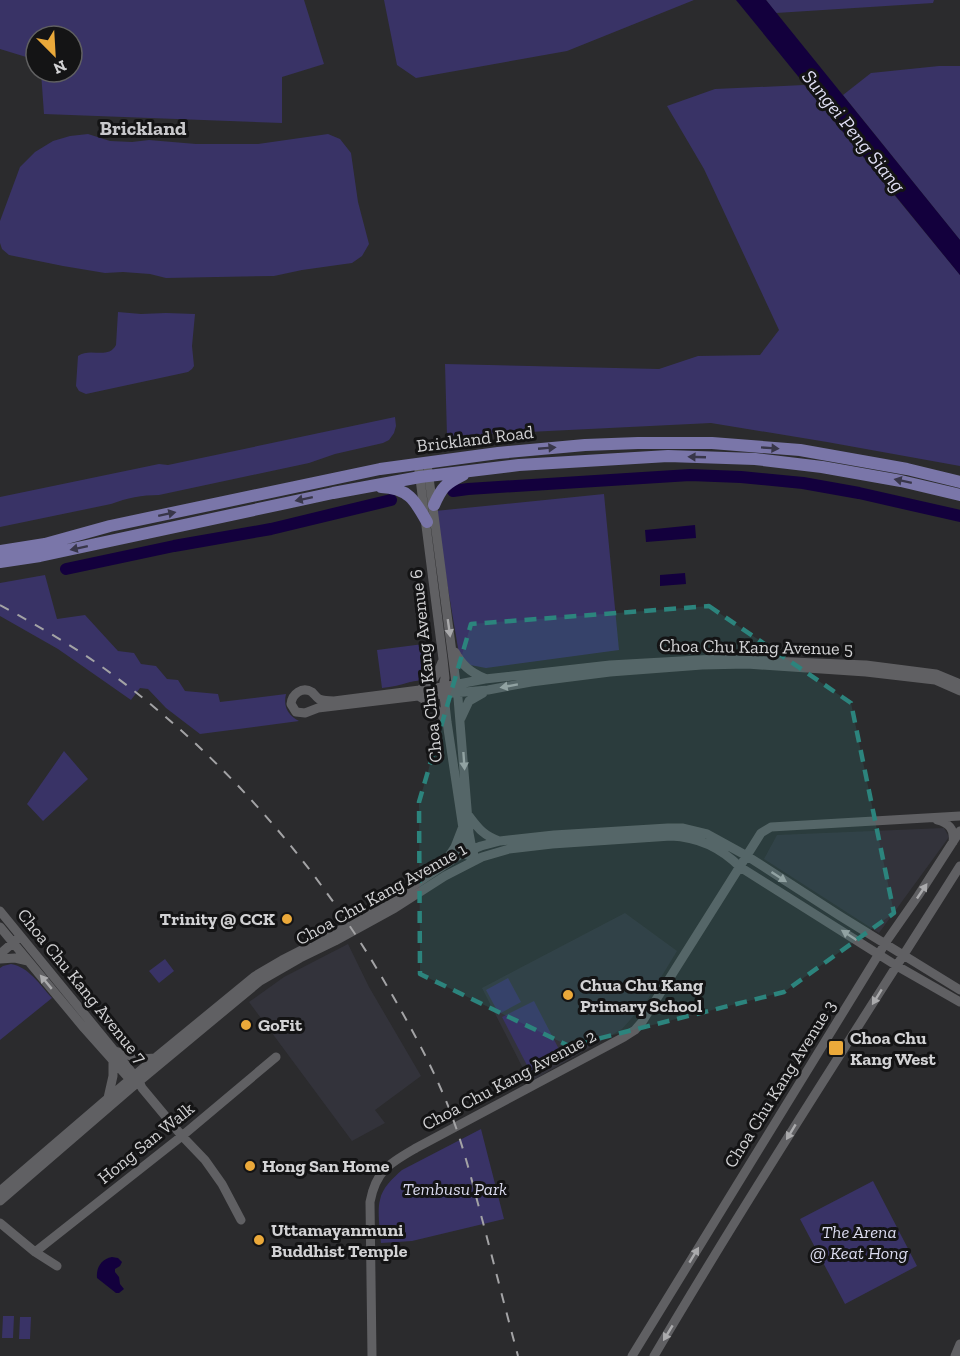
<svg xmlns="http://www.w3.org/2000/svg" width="960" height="1356" font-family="'Zilla Slab',serif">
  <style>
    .built { fill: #33333b }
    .green { fill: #393366 }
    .water { fill: #13003d }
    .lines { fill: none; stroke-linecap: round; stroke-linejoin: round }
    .river { stroke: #13003d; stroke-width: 12 }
    .minor { stroke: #606063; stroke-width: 9 }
    .major { stroke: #7a76a9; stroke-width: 12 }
    .rail { stroke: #a3a3a5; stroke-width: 2; stroke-dasharray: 10 10; stroke-linecap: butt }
    .oneway { fill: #383649 }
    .oneway2 { fill: #aaaaac }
    .marked { fill: #2c847d; fill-opacity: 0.2; stroke: #2c847d; stroke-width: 4.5; stroke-dasharray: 12 8; stroke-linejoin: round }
    .poi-dot { fill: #eba93a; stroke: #141415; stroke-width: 2 }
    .labels { text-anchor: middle; stroke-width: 6; stroke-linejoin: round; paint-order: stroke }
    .street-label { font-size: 18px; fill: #d2d2d4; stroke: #141415 }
    .poi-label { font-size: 18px; font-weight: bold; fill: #d2d2d4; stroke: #141415; text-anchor: start }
    .park-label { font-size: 18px; font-style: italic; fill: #dadaee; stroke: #141415 }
    .neighbourhood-label { font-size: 20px; font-weight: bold; fill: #c8c8cb; stroke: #141415 }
    .water-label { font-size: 20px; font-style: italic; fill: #dfdef3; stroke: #141415 }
  </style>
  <rect width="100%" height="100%" fill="#2b2b2d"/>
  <path class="built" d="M944 828 949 837 879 933 764 859 777 835Z
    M625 913 677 951 646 1002 622 1029 530 1082 482 988Z
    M348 944 369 987 421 1076 375 1110 385 1123 352 1141 249 1002 284 977Z"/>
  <path class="green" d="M0 0H304L324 64 282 77V123L44 114 41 72H72V36H36V60L0 49Z
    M384 0H694L567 51 416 78 397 65Z
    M766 0H934L933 3 776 13Z
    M939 66H960V240L843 95 871 73Z
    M804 85 960 275V466L827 442 711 423 447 436 445 364 659 369 698 356 760 355 779 330 704 169 667 106 715 89Z
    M88 134 110 141 132 142 149 140 196 144H258L328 134 340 139 351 153 358 202 369 244 362 256 352 263 302 270 274 276 166 278 150 274 123 272 105 273 63 266 9 255 2 249 0 243V221L20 167 35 152 53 141 70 136Z
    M118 312 141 314 166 313 195 314 192 346 194 366 192 369 188 372 86 394 79 391 76 386 78 356C90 347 108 360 116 345Z
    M395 417 396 426 394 433 389 440 383 443 335 454 309 463 159 495C142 495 127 498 111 504L0 527V497L159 464 168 465Z
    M604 494 619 650 486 668 470 665 459 654 435 511Z
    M45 575 57 619 85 615 118 651 134 653 141 664 156 666 167 679 178 680 185 691 218 694 220 702 286 694C283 707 288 715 299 721L200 734 166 708 148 689 140 688 131 700 58 649 0 616V583Z
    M431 643C432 651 434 660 433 668 431 680 420 680 410 682 401 685 392 687 382 688L377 650Z
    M64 751 88 779 43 821 27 804Z
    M165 959 174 971 159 983 149 971Z
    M11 964C29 967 40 985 52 998L0 1040V968L3 966Z
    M508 978 521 1002 499 1014 486 990Z
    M534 1001 563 1057 531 1073 502 1017Z
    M481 1129 504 1219 412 1241 381 1243C380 1232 377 1210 380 1200 382 1188 393 1178 402 1170Z
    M873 1181 917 1266 845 1304 800 1219Z
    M3 1316H14L13 1338H2Z
    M20 1317H31L30 1339H19Z"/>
  <path class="water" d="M736 0H766L960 240V275Z
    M695 525 696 538 646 542 645 530Z
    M685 573 686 584 660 586V575Z
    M112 1257 118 1258 122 1262 120 1266 115 1269V1272L119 1277 120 1284 124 1289 119 1293H116L97 1278C96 1268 101 1259 112 1257Z"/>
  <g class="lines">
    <path class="river" d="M453 491 468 489 690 475 741 477 803 483 859 493 960 516
      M66 569 174 546 271 529 391 500"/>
    <path class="minor" d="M428 470 458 698 469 833 472 849 474 855
      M419 471 443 659 445 678 443 687 447 722 467 855
      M455 652C462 665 470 672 484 678
      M960 684 936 674 866 665 716 659 610 665 485 679 443 687 334 701C329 701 324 701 319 699 316 697 315 695 312 692 302 686 292 694 291 704L296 712 305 713 318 708 418 696 488 690 531 682 610 672 702 665 747 664 866 672 935 680 960 691
      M422 688C434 681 437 675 442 662
      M420 697C432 703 439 712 447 722
      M461 718 469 701 483 693
      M469 816C479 829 483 835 499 841
      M937 820C949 823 955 829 953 842
      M445 862 455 847 462 829
      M0 911 139 1081 142 1088 182 1136 205 1160 222 1184 241 1220
      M0 927 84 1028 133 1083
      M0 954 16 940
      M0 959 15 958 28 961
      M115 1051C129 1055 140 1060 155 1058
      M108 1098 113 1076V1060
      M0 1191 155 1058 255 976 282 960 331 935 381 907 461 854 481 846 500 841 554 835 668 828H682L707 834 747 856 840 916 960 990
      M0 1201 131 1088 260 981 300 958 335 941 395 908 445 876 482 857 509 849 552 844 671 836C698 837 722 849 740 867L897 966 960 1002
      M0 1223 35 1252 57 1266
      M35 1252 182 1136 276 1057
      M372 1356 370 1202C376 1170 390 1163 416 1148L624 1037 635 1030 642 1022 761 833 771 827 960 816
      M632 1356 888 939 918 896 960 831
      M654 1356C752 1190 857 1029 960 866
      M955 1356 960 1344"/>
    <path class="major" d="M381 487C408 488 415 500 427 522
      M434 505C442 487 445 484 463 475
      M0 551 45 544 110 526 380 469 498 453 585 445 638 443H712L800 450 907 469 960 482
      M0 562 40 556 333 493 420 477 519 465 668 456 755 459 822 467 901 481 960 495"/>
    <path class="rail" d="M0 605C36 625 72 645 105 669 221 753 316 863 387 986 408 1022 428 1058 444 1096 458 1129 468 1165 477 1200 491 1252 504 1304 518 1356"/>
  </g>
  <defs><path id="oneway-solid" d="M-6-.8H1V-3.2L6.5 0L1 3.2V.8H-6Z" transform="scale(1.5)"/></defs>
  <g class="oneway">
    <use href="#oneway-solid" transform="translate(547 448) rotate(-5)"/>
    <use href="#oneway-solid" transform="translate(770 448) rotate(4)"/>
    <use href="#oneway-solid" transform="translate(697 457) rotate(-178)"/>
    <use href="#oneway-solid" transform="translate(903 481) rotate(-168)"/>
    <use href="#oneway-solid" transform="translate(304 499) rotate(168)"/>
    <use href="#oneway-solid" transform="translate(167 514) rotate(-12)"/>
    <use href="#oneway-solid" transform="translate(79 548) rotate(168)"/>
  </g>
  <g class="oneway2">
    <use href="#oneway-solid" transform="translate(449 628) rotate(82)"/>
    <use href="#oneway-solid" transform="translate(509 686) rotate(170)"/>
    <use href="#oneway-solid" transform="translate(464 761) rotate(86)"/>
    <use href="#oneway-solid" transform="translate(779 877) rotate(33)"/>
    <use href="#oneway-solid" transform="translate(922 891) rotate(-56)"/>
    <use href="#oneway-solid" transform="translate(849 935) rotate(-147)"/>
    <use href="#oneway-solid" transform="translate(46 982) rotate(-130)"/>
    <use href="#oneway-solid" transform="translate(877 997) rotate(122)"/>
    <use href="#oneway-solid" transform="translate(791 1132) rotate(121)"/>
    <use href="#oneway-solid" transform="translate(694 1255) rotate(-59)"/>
    <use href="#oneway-solid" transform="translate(668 1333) rotate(121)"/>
  </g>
  <path class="marked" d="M709 606 851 703 894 913 784 992 569 1046 420 974 419 802 471 624Z"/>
  <g class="poi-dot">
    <circle cx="287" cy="919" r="6"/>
    <circle cx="568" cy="995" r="6"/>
    <circle cx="246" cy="1025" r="6"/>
    <rect x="828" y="1040" width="16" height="16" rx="3"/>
    <circle cx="250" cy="1166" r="6"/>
    <circle cx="259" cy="1240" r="6"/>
  </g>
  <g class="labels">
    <g class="street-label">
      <text transform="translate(475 439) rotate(-7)" y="6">Brickland Road</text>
      <text transform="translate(756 647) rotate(1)" y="6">Choa Chu Kang Avenue 5</text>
      <text transform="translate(426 666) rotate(-96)" y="6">Choa Chu Kang Avenue 6</text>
      <text transform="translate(381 894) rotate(-29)" y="6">Choa Chu Kang Avenue 1</text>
      <text transform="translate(82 986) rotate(51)" y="6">Choa Chu Kang Avenue 7</text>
      <text transform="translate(509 1080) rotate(-28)" y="6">Choa Chu Kang Avenue 2</text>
      <text transform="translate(780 1084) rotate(-58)" y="6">Choa Chu Kang Avenue 3</text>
      <text transform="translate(146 1143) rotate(-39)" y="6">Hong San Walk</text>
    </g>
    <g class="poi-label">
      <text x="275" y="925" text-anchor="end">Trinity @ CCK</text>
      <text x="580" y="991">Chua Chu Kang<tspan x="580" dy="21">Primary School</tspan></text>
      <text x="258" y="1031">GoFit</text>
      <text x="850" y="1044">Choa Chu<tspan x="850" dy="21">Kang West</tspan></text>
      <text x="262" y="1172">Hong San Home</text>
      <text x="271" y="1236">Uttamayanmuni<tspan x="271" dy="21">Buddhist Temple</tspan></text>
    </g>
    <g class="park-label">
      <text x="455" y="1195">Tembusu Park</text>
      <text x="859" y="1238">The Arena<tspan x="859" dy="21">@ Keat Hong</tspan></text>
    </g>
    <g class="neighbourhood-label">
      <text x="143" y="135">Brickland</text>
    </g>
    <g class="water-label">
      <text transform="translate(854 131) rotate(51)" y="7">Sungei Peng Siang</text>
    </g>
  </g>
  <g transform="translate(54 54) rotate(156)"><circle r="28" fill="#141415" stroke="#606061" stroke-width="1.5"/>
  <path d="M0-4.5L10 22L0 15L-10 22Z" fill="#eba93a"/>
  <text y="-9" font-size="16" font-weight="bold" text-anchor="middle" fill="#d2d2d4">N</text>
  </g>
</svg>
